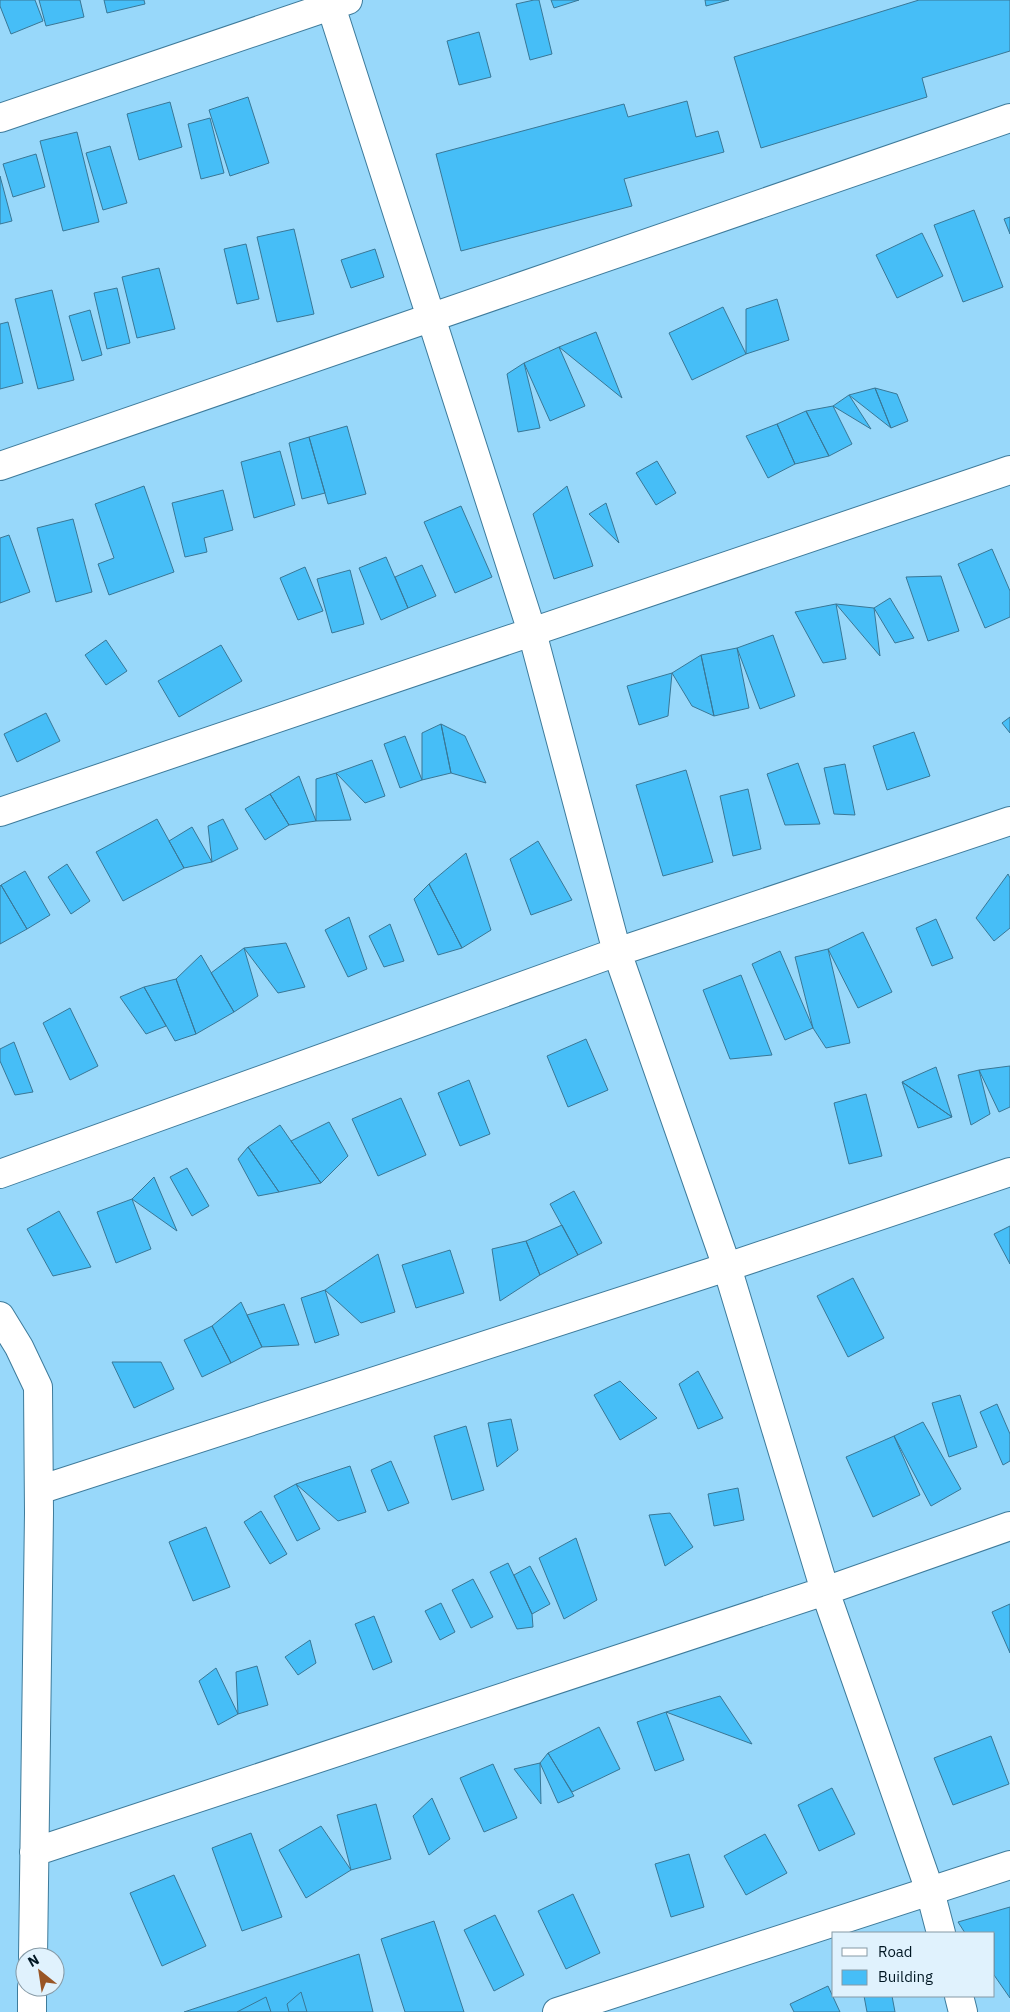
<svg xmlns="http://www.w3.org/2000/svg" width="1010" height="2012" font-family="'IBM Plex Sans',sans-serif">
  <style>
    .building { fill: #46bef7; stroke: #397796 }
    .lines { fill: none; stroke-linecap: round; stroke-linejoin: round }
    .minor-casing { stroke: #3e7b9b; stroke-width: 30 }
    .minor { stroke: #fff; stroke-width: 28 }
  </style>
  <rect width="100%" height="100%" fill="#98d8fa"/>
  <path class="building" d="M0 0H35L43 21 11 34 0 6Z
    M39 0H80L84 17 46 26Z
    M104 0H144L145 4 107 13Z
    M534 0H539L552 54 530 60 516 4Z
    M551 0H579L554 8Z
    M705 0H729L706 6Z
    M919 0H1010V51L922 78 927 97 761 148 734 57Z
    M479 32 491 77 459 85 447 41Z
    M248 97 269 163 230 176 209 110Z
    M687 101 696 137 718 131 724 152 624 179 632 206 461 251 436 154 624 104 628 117Z
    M170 102 182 147 139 160 127 114Z
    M210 118 224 173 201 179 188 124Z
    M77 132 99 222 63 231 40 141Z
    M110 146 127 203 103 210 86 153Z
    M36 154 45 187 13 197 3 164Z
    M0 176 12 221 0 224Z
    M974 210 1003 287 963 302 934 225Z
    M1010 217V234L1004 219Z
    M294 229 314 314 277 322 257 237Z
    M922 233 943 276 897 298 876 255Z
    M246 244 259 299 237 304 224 249Z
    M375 249 384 277 351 288 341 260Z
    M159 268 175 329 137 338 122 277Z
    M117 288 130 343 107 349 94 293Z
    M52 290 74 380 38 389 15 299Z
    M777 299 789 340 746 354V309Z
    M723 307 746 354 692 380 669 333Z
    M90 310 102 355 82 361 69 316Z
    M8 322 23 383 0 389V324Z
    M596 332 622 398 559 347Z
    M559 347 585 406 550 421 524 363Z
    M524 363 540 428 518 432 507 374Z
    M875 388 891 428 849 395Z
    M875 388 897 394 908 421 891 428Z
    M849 395 871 429 833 406Z
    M833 406 852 444 829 456 806 411Z
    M806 411 829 456 795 464 777 424Z
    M777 424 795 464 768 478 746 436Z
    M347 426 366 494 328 504 309 437Z
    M309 437 325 493 302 499 289 443Z
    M280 451 295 505 254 518 241 462Z
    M657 461 676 493 656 505 636 473Z
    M144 486 174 572 109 595 98 564 114 558 95 504Z
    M567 486 593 566 554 579 533 514Z
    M223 490 233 530 204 538 207 552 185 557 172 503Z
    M606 503 619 543 589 514Z
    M461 506 492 577 455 593 424 522Z
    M73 519 92 592 56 602 37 528Z
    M9 535 30 592 0 603V538Z
    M992 549 1010 591V617L985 628 958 564Z
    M386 557 408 608 381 620 359 568Z
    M422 565 436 596 408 608 395 577Z
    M305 567 323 611 298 620 280 578Z
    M350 570 364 624 332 633 317 579Z
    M941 576 959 631 928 641 906 577Z
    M890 598 914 638 895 643 874 608Z
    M836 604 874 608 880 656Z
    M836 604 846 659 823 663 795 612Z
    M773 635 795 696 760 709 737 648Z
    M106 640 127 671 106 685 85 655Z
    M221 645 242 681 179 717 158 681Z
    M737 648 749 708 714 716 701 655Z
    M701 655 714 716 692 706 672 673Z
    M672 673 668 716 639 725 627 686Z
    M46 713 60 741 17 762 4 734Z
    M1010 717V733L1002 723Z
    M441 724 451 773 422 780V733Z
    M441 724 465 736 486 783 451 773Z
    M914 732 930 776 887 790 873 746Z
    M405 736 422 780 400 788 384 744Z
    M372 760 385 796 365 803 336 773Z
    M798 763 820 824 785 825 767 774Z
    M845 764 855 815 834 814 824 768Z
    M686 770 713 862 663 876 636 785Z
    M336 773 351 820 316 821V779Z
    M299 776 316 821 289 825 270 794Z
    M748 789 761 849 733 856 720 796Z
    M270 794 289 825 265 840 245 809Z
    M157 819 184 868 123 901 96 852Z
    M223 819 238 849 212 862 208 826Z
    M192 827 212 862 184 868 169 841Z
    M538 841 572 900 531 915 510 859Z
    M466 853 491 930 462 948 429 884Z
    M67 864 90 901 71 914 48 877Z
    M25 871 50 915 27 929 1 885Z
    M1008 874 1010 878V928L994 941 976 918Z
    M429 884 462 948 438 955 414 899Z
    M1 885 27 929 0 944V886Z
    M349 917 367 969 348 977 325 930Z
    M936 919 953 958 932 966 916 928Z
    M390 924 404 961 384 967 369 936Z
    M863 932 892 992 858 1008 828 949Z
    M286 943 305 987 278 993 244 948Z
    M244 948 258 996 234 1012 211 973Z
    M828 949 850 1043 826 1048 813 1028 795 957Z
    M780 951 813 1028 785 1040 752 964Z
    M201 955 234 1012 196 1034 176 979Z
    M741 975 772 1055 730 1059 703 990Z
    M176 979 196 1034 175 1041 144 987Z
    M144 987 166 1026 146 1034 120 997Z
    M70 1008 98 1066 70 1080 43 1023Z
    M586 1039 608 1090 568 1107 547 1056Z
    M14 1042 33 1092 15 1095 0 1061V1049Z
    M1010 1066V1107L999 1112 979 1070Z
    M936 1067 952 1117 902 1082Z
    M979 1070 990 1114 971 1125 958 1075Z
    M469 1080 490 1134 460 1146 438 1093Z
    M902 1082 952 1117 918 1128Z
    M866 1094 882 1156 849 1164 834 1103Z
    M401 1098 426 1155 378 1176 352 1119Z
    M329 1122 348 1156 321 1183 291 1141Z
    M280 1125 291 1141 321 1183 279 1192 248 1147Z
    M248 1147 279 1192 258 1196 238 1159Z
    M187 1168 209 1206 192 1216 170 1177Z
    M154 1177 177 1231 132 1199Z
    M574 1191 602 1243 578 1255 550 1204Z
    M132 1199 151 1249 116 1263 97 1212Z
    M59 1211 91 1267 53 1276 27 1229Z
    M562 1225 578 1255 540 1275 526 1241Z
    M1010 1226V1264L994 1234Z
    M526 1241 540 1275 500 1301 492 1249Z
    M450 1250 464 1293 416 1308 402 1265Z
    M378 1254 395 1312 361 1323 325 1290Z
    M853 1278 884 1338 848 1357 817 1296Z
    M325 1290 339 1335 315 1343 301 1298Z
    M241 1302 262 1347 231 1363 212 1326Z
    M284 1304 299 1345 262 1347 247 1315Z
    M212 1326 231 1363 202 1377 184 1340Z
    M112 1362H161L174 1389 134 1408Z
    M698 1371 723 1418 698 1429 679 1384Z
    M620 1381 657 1418 620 1440 594 1395Z
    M960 1395 977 1447 949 1457 932 1403Z
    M997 1404 1010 1434V1461L1003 1465 980 1412Z
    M511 1419 518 1450 497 1467 488 1423Z
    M923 1422 961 1489 931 1506 894 1436Z
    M466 1426 484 1490 452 1500 434 1436Z
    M894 1436 920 1495 873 1517 846 1457Z
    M391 1461 409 1503 388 1511 371 1470Z
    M350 1466 366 1512 338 1521 296 1484Z
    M296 1484 320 1529 297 1541 274 1496Z
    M738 1488 744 1520 714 1526 708 1494Z
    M261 1511 287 1554 270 1564 244 1522Z
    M670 1513 693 1547 665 1566 649 1515Z
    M206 1527 230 1587 193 1601 169 1542Z
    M576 1538 597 1600 564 1619 539 1558Z
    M508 1563 532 1614 533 1627 517 1629 490 1572Z
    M530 1566 550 1604 532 1614 514 1575Z
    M473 1579 493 1617 471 1628 452 1590Z
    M441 1603 455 1632 440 1640 425 1611Z
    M1010 1604V1653L992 1612Z
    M374 1616 392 1662 373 1670 355 1624Z
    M310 1640 316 1663 298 1675 285 1657Z
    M257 1666 268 1705 238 1714 236 1672Z
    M216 1668 238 1714 218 1725 199 1681Z
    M720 1696 752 1744 666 1712Z
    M666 1712 684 1760 655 1771 637 1722Z
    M599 1727 620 1769 572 1792 548 1753Z
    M991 1736 1009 1784 953 1805 934 1758Z
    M548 1753 574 1796 558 1803 540 1763Z
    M540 1763 541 1804 514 1769Z
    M493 1764 517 1818 484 1832 460 1778Z
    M832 1788 855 1834 819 1851 798 1805Z
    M432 1798 450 1839 429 1855 413 1816Z
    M376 1804 391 1859 351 1870 337 1815Z
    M321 1826 351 1870 306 1898 279 1850Z
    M251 1833 282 1917 242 1931 212 1848Z
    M765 1834 787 1873 746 1895 724 1856Z
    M689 1854 704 1907 671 1917 655 1864Z
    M174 1875 206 1946 162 1966 130 1893Z
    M573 1894 600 1953 566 1969 538 1911Z
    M1010 1907V1998L994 1975V1933H965L958 1922Z
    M495 1915 524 1975 494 1991 464 1930Z
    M434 1921 464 2012H405L381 1939Z
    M359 1954 373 2012H184Z
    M828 1986 840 2012H794L790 2004Z
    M301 1992 307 2012H289L287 2004Z
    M864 1996H892L895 2012H867Z
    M266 1997 271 2012H237Z"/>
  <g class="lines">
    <defs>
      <path id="minor" d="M329 0 532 632 617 952 727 1267 825 1591 930 1891 941 1933
        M0 118 348 0
        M0 466 1010 118
        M0 812 1010 470
        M0 1174 617 952 1010 821
        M0 1316 19 1347 38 1387 39 1513 33 1957
        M39 1490 727 1267 1010 1172
        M34 1852 825 1591 1010 1526
        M959 1996 963 2012
        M32 2012V1987
        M557 2012 1010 1865"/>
    </defs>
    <use href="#minor" class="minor-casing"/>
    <use href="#minor" class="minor"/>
  </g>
  <rect x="832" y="1932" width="162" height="65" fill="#e0f2fd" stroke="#869aa6"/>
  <rect x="842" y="1948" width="25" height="8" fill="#ffffff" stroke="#869aa6"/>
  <text x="878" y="1957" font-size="15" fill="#001723">Road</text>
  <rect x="842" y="1970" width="25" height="15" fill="#46bef7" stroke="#869aa6"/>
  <text x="878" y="1982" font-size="15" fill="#001723">Building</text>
  <g transform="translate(40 1972) rotate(330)"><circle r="24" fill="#e0f2fd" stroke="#869aa6"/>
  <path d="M0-4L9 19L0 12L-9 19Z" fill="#995626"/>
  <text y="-8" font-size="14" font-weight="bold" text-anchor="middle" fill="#001723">N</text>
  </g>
</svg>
